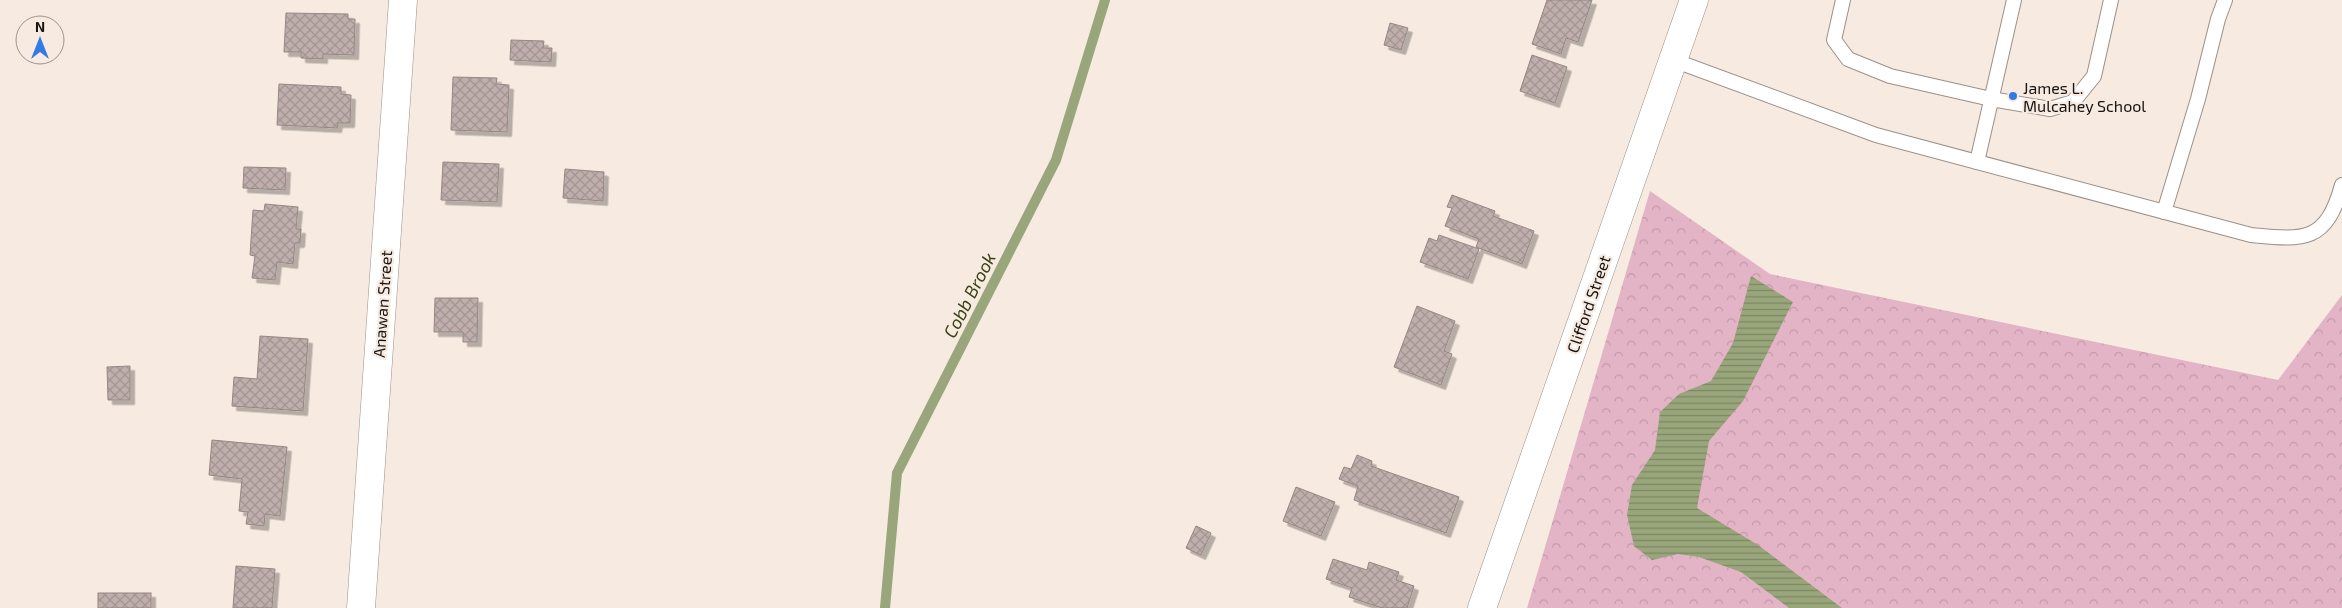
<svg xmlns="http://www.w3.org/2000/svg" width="2342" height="608" font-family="'Exo 2',sans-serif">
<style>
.forest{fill:url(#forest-crowns)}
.water{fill:url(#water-rules)}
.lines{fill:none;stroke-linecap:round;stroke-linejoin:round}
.stream{stroke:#99a67b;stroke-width:10}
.building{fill:url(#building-cross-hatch);stroke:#958684;filter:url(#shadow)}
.service-casing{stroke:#9c9088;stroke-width:16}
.minor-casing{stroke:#9c9088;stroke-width:29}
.service{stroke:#fff;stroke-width:14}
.minor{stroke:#fff;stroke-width:28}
.poi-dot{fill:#327be7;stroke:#f7eae1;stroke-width:2}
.labels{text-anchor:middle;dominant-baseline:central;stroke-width:4.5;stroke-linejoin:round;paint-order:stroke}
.poi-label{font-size:16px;fill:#171310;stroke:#f7eae1;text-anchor:start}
.street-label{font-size:16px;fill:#171310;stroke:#f7eae1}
.water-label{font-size:18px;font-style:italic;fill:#374211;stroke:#f7eae1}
</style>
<defs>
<pattern id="forest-crowns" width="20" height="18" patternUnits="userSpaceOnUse" patternTransform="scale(1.25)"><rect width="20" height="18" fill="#e3b4c6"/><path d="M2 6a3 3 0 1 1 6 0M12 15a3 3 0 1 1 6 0" fill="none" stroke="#c29aa9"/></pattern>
<pattern id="water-rules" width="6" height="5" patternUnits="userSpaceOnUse" patternTransform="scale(1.25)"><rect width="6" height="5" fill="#99a67b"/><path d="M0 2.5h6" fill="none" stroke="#7c8663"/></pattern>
<pattern id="building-cross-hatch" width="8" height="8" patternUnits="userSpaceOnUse" patternTransform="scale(1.25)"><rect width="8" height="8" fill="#beaeac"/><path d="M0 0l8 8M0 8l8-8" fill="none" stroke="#a39593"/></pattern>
<filter id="shadow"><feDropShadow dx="4.5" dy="4.5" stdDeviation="0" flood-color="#0004"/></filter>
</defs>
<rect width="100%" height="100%" fill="#f7eae1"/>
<path class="forest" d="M1650,191L1770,274L2278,380L2342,295V608H1527Z"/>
<path class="water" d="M1751,276L1793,302L1743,401L1709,441L1697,508L1758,545L1842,608H1789L1741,572L1699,557L1678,554L1652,560L1634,546L1627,515L1632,485L1655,450L1660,412L1679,394L1711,381L1733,343Z"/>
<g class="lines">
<path class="stream" d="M885,608L897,473L1056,160L1105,0"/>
</g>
<g class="building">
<path d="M1547,0H1592L1578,42L1566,38L1561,54L1532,44Z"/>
<path d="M286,13L348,14V19H355L354,55L323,54V59L301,58V52H284Z"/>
<path d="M1390,23L1408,28L1401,50L1384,45Z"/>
<path d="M511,40L544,41L543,48H552L551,62L510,60Z"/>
<path d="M1532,55L1567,67L1555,103L1520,91Z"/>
<path d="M453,77L497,78L496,84L509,85L507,132L451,130Z"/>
<path d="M279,84L341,87V94L351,95L350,123H338L337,128L277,125Z"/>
<path d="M443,162L499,164L497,202L441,200Z"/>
<path d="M244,167L286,168L285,190L243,188Z"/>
<path d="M565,169L604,172L603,201L563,198Z"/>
<path d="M1452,195L1495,211L1493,216L1534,231L1522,264L1476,247L1479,239L1445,226L1452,208L1447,207Z"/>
<path d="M265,204L298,207L296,229H301L300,243H295L293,264L277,262L275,280L252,278L255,256L250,255L253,210L264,211Z"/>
<path d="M1439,235L1479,249L1468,279L1420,262L1429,238L1437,241Z"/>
<path d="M435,298H478L477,342H463V332H434Z"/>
<path d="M1417,306L1455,321L1444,351L1452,354L1441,385L1394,367Z"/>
<path d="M260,336L308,339L303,411L232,406L234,377L257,379Z"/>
<path d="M130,366V400H108L107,367Z"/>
<path d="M212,440L287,447L280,516L265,514L264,526L246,524L248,512L239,511L242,479L209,475Z"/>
<path d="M1357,455L1372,461L1371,466L1459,497L1446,533L1354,500L1358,486L1339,479L1344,467L1351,469Z"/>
<path d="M1296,487L1335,502L1321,536L1283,521Z"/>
<path d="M1196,526L1211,533L1201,555L1186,548Z"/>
<path d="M1333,559L1367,570L1369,562L1399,572L1396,580L1414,586L1407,608H1382L1349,597L1352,588L1326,579Z"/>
<path d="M236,566L275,569L272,608H233Z"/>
<rect x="98" y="593" width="53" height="15"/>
</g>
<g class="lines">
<g class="service-casing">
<g id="service">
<path d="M1843,0L1834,40L1848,59L1890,76L1991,99L2050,109L2073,102L2094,76L2111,0"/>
<path d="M1673,60L1876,135L2251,235C2304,240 2326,243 2342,185"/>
<path d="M1977,162L2014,0"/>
<path d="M2164,212L2198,99L2218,19L2225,0"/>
</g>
</g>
<g class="minor-casing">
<g id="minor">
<path d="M361,608L403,0"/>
<path d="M1482,608L1694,0"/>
</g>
</g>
<use href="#service" class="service"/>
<use href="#minor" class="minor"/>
</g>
<circle class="poi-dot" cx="2013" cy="96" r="5"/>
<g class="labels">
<g class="poi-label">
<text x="2023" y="87">James L.<tspan x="2023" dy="18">Mulcahey School</tspan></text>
</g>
<g class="street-label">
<text transform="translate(382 304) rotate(-86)">Anawan Street</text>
<text transform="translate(1588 304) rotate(-71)">Clifford Street</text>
</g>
<g class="water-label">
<text transform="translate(969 295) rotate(-63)">Cobb Brook</text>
</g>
</g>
<g transform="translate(40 40)"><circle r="24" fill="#f7eae1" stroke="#9d948d"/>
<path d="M0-4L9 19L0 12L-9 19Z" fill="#327be7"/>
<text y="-8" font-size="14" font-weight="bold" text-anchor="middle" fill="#171310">N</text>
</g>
</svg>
